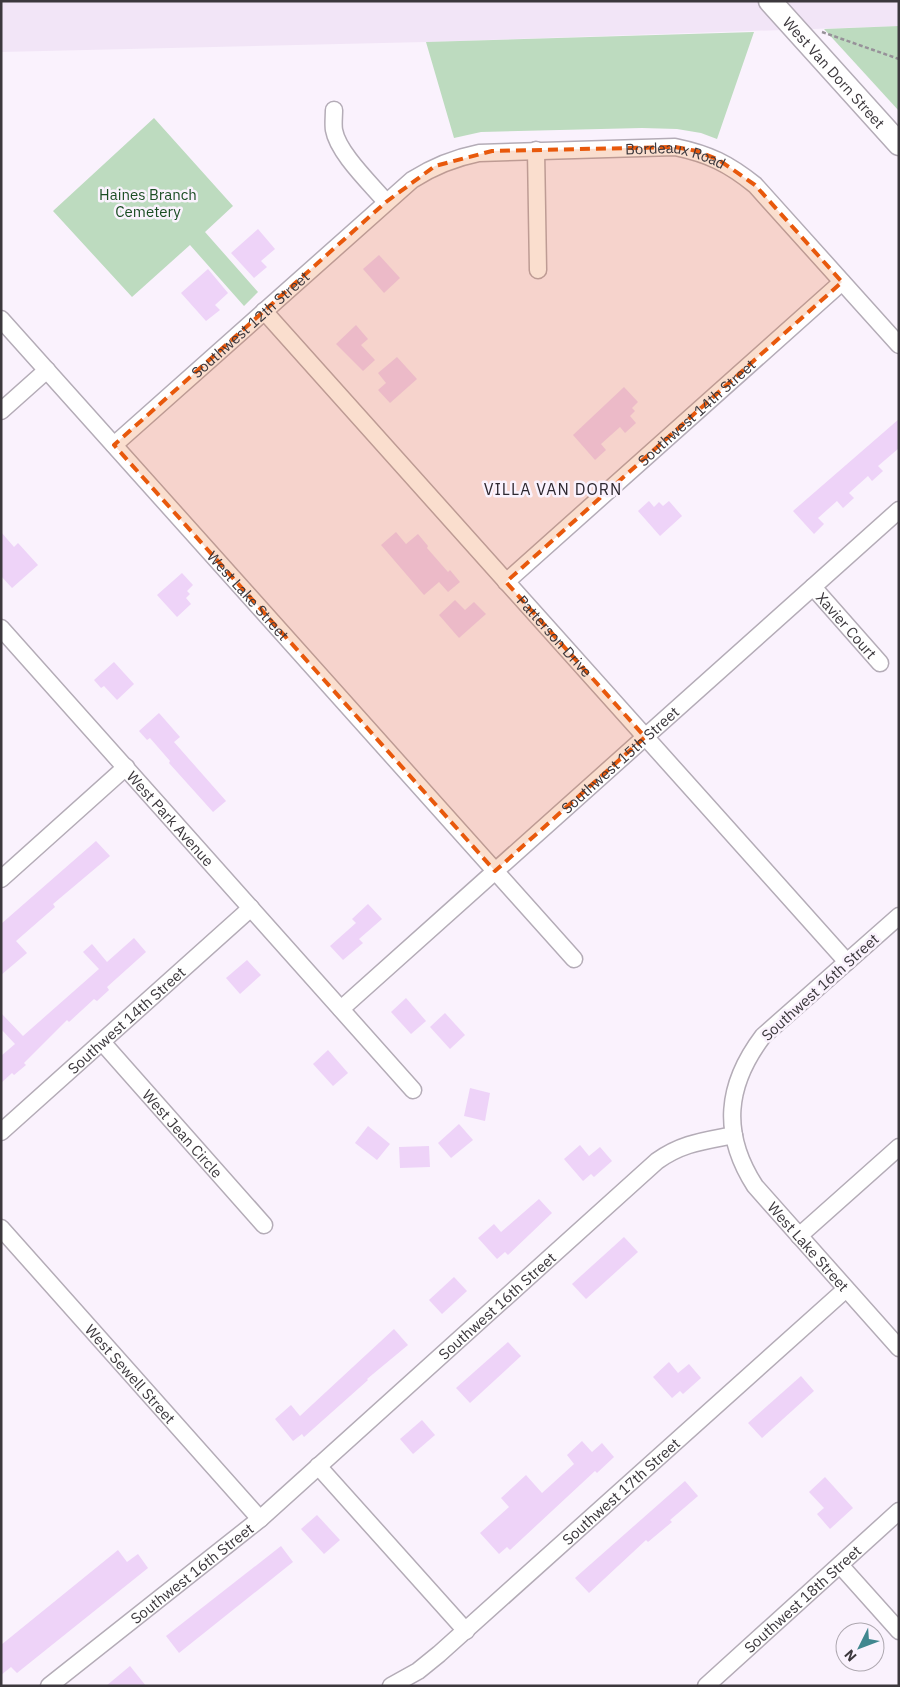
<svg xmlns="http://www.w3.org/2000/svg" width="900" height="1687" font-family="'IBM Plex Sans',sans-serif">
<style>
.built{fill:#f2e5f7}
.green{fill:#bddbbf}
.building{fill:#eed3f8}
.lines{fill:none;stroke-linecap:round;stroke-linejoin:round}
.street-casing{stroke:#b4acb7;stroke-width:19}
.secondary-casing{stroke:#b4acb7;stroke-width:25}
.path{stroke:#979199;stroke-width:2.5;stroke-dasharray:4 2.5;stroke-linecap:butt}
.street{stroke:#fff;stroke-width:16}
.secondary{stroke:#fff;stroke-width:22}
.marked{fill:#e8590c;fill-opacity:0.2;stroke:#e8590c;stroke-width:4;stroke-dasharray:10 6;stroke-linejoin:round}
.labels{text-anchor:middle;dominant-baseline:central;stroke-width:5;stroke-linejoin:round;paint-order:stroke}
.street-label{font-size:15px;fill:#3c383d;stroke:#faf2fd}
.park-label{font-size:15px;fill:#1b4d23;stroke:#faf2fd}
.neighbourhood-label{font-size:16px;letter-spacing:1px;fill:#2e2830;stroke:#faf2fd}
</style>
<rect width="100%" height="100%" fill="#faf2fd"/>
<path class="built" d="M1,1H899V26L426,42L1,52Z"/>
<g class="green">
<path d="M899,26V111L824,29Z"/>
<path d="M754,32L717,139L701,133L677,129L642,128L481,132L454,138L426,42Z"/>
<path d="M154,118L233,206L205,232L258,292L244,306L190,245L132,297L53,211Z"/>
</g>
<g class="building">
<path d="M258,229L275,249L261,261L267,267L254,278L231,253Z"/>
<path d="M379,255L400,278L384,293L363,269Z"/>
<path d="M208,269L228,293L215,305L220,310L206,321L181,293Z"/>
<path d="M356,325L368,339L361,345L375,360L363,371L336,344Z"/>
<path d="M397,357L417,379L390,403L378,390L386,383L378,373Z"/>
<path d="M624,387L638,402L632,408L635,411L630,416L636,423L625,433L620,427L601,444L606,450L595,460L573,435Z"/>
<path d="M899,419V448L878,466L883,471L872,481L868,476L849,493L854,498L843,508L837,501L818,518L824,524L814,534L793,511Z"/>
<path d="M649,501L654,507L659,502L663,506L669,501L682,516L660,536L638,511Z"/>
<path d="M1,532L14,547L18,543L38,565L12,588L1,576Z"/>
<path d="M396,532L406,544L418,534L428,546L427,548L448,572L450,570L460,582L448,592L439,582L424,595L381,545Z"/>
<path d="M182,573L193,585L187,591L190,594L186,598L191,604L177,617L157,595Z"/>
<path d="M455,600L465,610L474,602L486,614L459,638L439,615Z"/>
<path d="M114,662L134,684L117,700L104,686L101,688L94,680Z"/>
<path d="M159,713L180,737L174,742L226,801L213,812L169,763L170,761L150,738L147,740L139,731Z"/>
<path d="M96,841L110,856L53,904L55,907L16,941L27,953L1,975V924Z"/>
<path d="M368,904L382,919L359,939L363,943L343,960L330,946L356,923L352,919Z"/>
<path d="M134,938L146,952L107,987L109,990L97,1001L94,999L69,1022L67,1020L24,1063L26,1065L14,1075L12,1073L1,1083V1056L15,1044L1,1029V1013L23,1036L99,969L83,952L92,944L107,962Z"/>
<path d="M247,960L261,975L240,994L226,978Z"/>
<path d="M406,998L426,1021L411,1034L391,1012Z"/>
<path d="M445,1013L465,1035L450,1049L430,1027Z"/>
<path d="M328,1050L348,1073L333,1086L313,1064Z"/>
<path d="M470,1088L490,1093L485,1121L464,1116Z"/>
<path d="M459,1124L473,1140L451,1158L438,1143Z"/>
<path d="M368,1126L390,1144L377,1160L355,1143Z"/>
<path d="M580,1145L589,1156L600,1147L612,1161L594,1177L591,1174L583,1181L564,1159Z"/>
<path d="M429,1146L430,1167L400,1168L399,1147Z"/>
<path d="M539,1199L552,1213L508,1255L505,1252L497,1259L478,1238L494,1224L501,1232Z"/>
<path d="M624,1237L638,1252L586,1299L572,1284Z"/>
<path d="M454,1277L467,1291L442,1314L429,1300Z"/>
<path d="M394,1329L408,1345L367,1379L368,1380L304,1437L302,1434L293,1441L275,1419L291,1405L300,1416Z"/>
<path d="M508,1342L521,1356L470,1403L456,1388Z"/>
<path d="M669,1362L678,1373L689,1364L701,1378L683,1394L680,1391L672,1398L653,1377Z"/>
<path d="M801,1376L814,1391L762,1438L748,1423Z"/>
<path d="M422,1420L435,1435L413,1454L400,1439Z"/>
<path d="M582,1441L592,1452L602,1443L614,1457L597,1473L595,1471L510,1550L507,1547L499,1554L480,1533L509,1507L501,1498L526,1475L542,1493L574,1464L567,1455Z"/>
<path d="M825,1477L853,1508L830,1529L817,1514L824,1508L809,1492Z"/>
<path d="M685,1481L698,1496L670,1520L672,1522L648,1542L646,1540L589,1593L575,1578Z"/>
<path d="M317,1515L340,1540L324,1554L301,1529Z"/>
<path d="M281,1546L293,1562L179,1653L166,1636Z"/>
<path d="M118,1550L127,1562L138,1554L148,1568L17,1673L11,1667L1,1675V1645Z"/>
<path d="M130,1666L146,1686H106Z"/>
</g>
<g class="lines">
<g class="street-casing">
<g id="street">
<path d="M334,110C334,116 333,124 334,130C338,153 371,184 386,202"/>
<path d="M536,150L538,270"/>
<path id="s1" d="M264,311L847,962"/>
<path id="s2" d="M1,319L574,959"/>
<path d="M1,411L47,370"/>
<path id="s3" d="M114,445L412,180C434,166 454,158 479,153L675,147C709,154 729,164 755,185L899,345"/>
<path id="s4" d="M506,582L842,282"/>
<path id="s5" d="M813,587L880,663"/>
<path id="s6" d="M1,628L413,1090"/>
<path d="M1,879L126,767"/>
<path id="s7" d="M899,916L763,1036C726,1085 721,1133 755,1186L899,1348"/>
<path id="s8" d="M341,1009L899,510"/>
<path id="s9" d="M102,1042L264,1225"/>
<path id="s10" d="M1,1132L251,908"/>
<path id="s11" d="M1,1228L260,1519"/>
<path d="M799,1236L899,1147"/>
<path d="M318,1466L466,1631"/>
<path d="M840,1565L899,1631"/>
<path id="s12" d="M49,1686L260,1519L657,1161C682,1143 704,1141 734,1135"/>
<path id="s13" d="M391,1686L418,1671L439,1654L846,1289"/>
<path id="s14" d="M706,1686L899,1511"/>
</g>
</g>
<g class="secondary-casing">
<g id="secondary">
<path id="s15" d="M770,1L899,144"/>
</g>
</g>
<path class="path" d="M822,32L899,59"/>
<use href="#street" class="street"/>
<use href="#secondary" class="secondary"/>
</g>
<path class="marked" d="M675,147L697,151L719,160L755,185L842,282L506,582L645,737L495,871L114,445L386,202L435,166L492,151Z"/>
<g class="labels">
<g class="street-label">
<text stroke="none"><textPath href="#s15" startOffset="96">West Van Dorn Street</textPath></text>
<text stroke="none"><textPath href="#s3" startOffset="669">Bordeaux Road</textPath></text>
<text stroke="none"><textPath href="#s3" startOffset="182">Southwest 12th Street</textPath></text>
<text stroke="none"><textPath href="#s4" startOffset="255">Southwest 14th Street</textPath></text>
<text stroke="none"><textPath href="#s2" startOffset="371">West Lake Street</textPath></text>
<text stroke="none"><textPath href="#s5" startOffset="51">Xavier Court</textPath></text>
<text stroke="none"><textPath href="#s1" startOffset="436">Patterson Drive</textPath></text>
<text stroke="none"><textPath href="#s8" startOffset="374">Southwest 15th Street</textPath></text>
<text stroke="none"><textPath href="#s6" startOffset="255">West Park Avenue</textPath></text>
<text transform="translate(820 987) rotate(-42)">Southwest 16th Street</text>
<text stroke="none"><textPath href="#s10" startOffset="168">Southwest 14th Street</textPath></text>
<text stroke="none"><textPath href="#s9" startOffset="122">West Jean Circle</textPath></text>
<text stroke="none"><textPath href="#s7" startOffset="424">West Lake Street</textPath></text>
<text stroke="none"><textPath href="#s12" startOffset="588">Southwest 16th Street</textPath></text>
<text stroke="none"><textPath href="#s11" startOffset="195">West Sewell Street</textPath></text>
<text stroke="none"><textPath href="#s13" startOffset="302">Southwest 17th Street</textPath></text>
<text stroke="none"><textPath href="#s12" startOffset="182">Southwest 16th Street</textPath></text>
<text stroke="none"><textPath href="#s14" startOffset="130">Southwest 18th Street</textPath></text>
</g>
<g class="park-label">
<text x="148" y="194">Haines Branch<tspan x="148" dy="17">Cemetery</tspan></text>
</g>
<g class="neighbourhood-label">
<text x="553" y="489">VILLA VAN DORN</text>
</g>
</g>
<rect width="900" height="1687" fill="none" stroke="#3c383d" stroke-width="5"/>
<g transform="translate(860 1647) rotate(228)"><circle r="24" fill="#faf2fd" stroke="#aea8b0"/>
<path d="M0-4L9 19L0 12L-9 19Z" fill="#40878f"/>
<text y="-8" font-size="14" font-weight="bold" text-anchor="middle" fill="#3c383d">N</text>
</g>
</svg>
